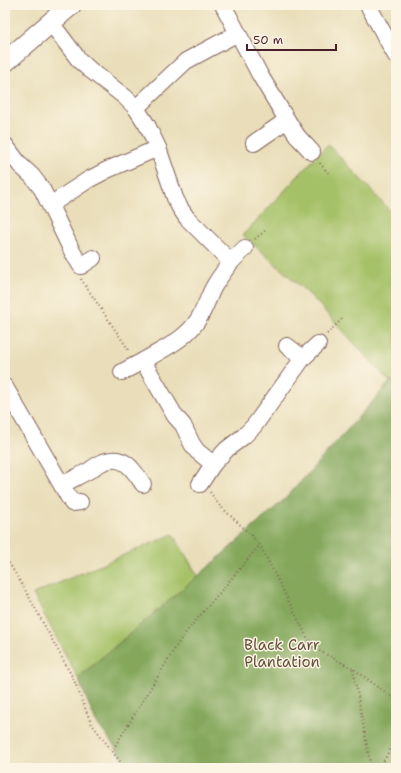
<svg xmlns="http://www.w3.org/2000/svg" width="401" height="773" font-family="'Shantell Sans',sans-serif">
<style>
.green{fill:#a5c168;stroke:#78704a}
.forest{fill:#84a75c;stroke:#676344}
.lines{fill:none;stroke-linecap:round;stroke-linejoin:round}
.minor-casing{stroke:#82625d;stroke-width:18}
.major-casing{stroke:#82625d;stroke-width:22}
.path{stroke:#82625d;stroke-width:2;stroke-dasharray:1 3;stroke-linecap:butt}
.minor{stroke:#fff;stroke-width:16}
.major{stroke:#fff;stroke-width:20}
.labels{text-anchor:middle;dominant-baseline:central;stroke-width:3;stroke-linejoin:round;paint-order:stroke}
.park-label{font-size:15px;fill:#65503d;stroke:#fcf5e5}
</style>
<rect width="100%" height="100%" fill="#fcf5e5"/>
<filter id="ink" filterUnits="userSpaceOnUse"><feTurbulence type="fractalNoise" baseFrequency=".025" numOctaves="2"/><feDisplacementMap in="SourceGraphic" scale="8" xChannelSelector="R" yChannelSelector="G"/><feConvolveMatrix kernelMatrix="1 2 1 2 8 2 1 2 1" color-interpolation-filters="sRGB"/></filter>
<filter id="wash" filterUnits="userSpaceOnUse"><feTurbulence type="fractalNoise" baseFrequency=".012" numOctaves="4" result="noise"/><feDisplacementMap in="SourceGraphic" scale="16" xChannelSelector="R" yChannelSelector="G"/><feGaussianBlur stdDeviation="0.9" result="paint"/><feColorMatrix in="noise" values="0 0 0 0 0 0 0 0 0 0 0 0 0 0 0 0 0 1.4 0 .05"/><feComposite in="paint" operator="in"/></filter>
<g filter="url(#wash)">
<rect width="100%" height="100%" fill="#e9deb9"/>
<g class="green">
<path d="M328,144L396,217V381L390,382L310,295L243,235Z"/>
<path d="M173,534L198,576L78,678L33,594Z"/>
</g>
<path class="forest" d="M396,381V768H131L96,722L78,678L198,576L286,498L390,382Z"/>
</g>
<g filter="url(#ink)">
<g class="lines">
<g class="minor-casing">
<g id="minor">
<path d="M223,5L260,75L287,120L298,137L312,152"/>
<path d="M368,5L396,56"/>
<path d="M51,23L79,60L89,69L125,97L136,108L147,125L158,148L175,198L180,208L187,218L231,262C224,271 217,280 212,290C208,299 204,310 199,318C187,339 163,349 143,361L175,416L183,425L192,444L197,451L213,464L227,449L244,436L254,426L303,358L318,344"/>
<path d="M136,108L186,61L238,33"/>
<path d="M254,143L287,120"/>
<path d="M5,145L20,165L32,176L42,189L73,253L81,266L93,258"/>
<path d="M50,205L88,180L107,170L158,148"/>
<path d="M231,262L245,248"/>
<path d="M287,346L303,358"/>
<path d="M122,372L143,361"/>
<path d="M5,387L72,503L80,502"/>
<path d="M200,484L213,464"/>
<path d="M62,485C71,480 81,475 90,470C94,467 99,464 103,462C124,454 133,469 143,484"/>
</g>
</g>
<g class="major-casing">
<path id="major" d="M5,62L71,5"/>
</g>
<g class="path">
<path d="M320,163L328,173"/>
<path d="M255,239L267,229"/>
<path d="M81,279L130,352"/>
<path d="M327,334L343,318"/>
<path d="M210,492L219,505L250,534L260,545L312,647L352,668L396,700"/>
<path d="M5,556L28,595L74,680L91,723L112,751"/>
<path d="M353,669L371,768"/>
<path d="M125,768L112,751L182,637L260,545"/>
<path d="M380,768L396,738"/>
</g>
<use href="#minor" class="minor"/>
<use href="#major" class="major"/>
</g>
</g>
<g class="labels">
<g class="park-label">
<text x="282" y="645">Black Carr<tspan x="282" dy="17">Plantation</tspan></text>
</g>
</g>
<rect width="401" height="773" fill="none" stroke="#fcf5e5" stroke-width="20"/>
<path d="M247 44v6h89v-6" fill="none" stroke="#4a1f2b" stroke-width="2"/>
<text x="253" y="44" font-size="12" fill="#4a1f2b" stroke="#fcf5e5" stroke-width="3" paint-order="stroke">50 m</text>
</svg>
